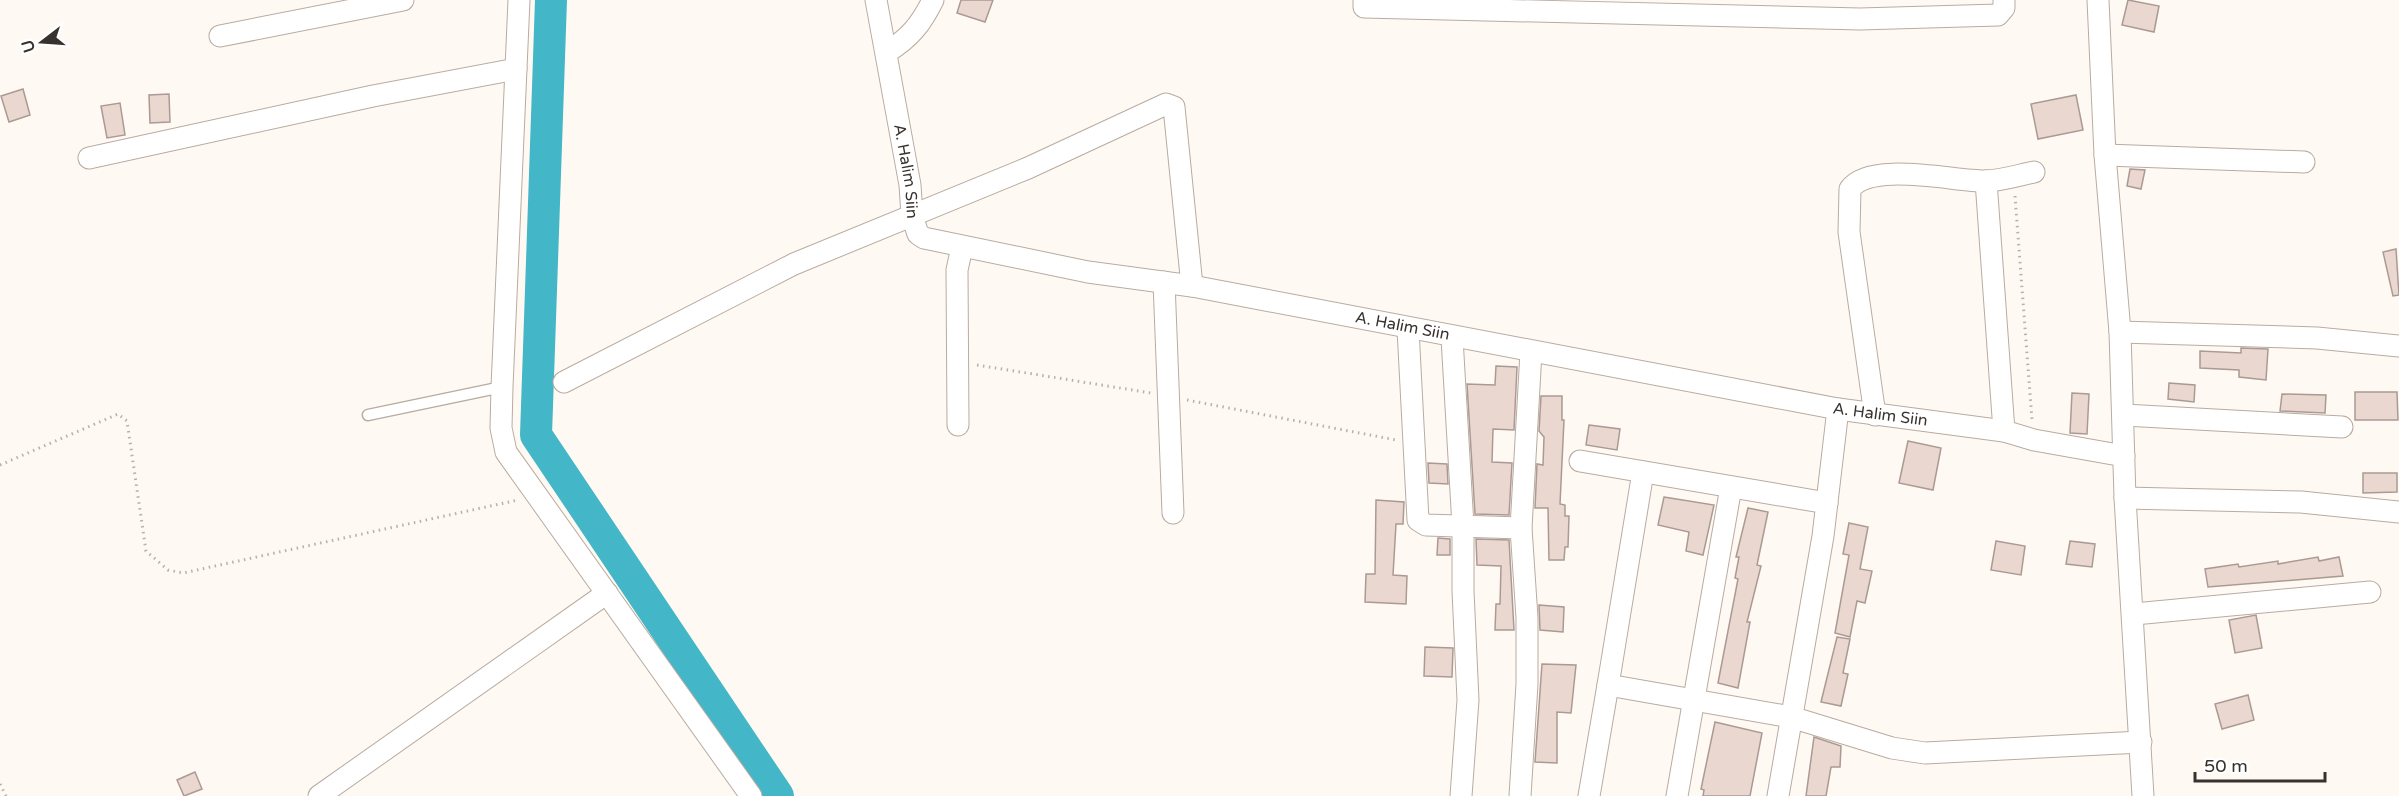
<svg xmlns="http://www.w3.org/2000/svg" width="2399" height="796" font-family="'Varela Round',sans-serif">
<style>
.lines{fill:none;stroke-linecap:round;stroke-linejoin:round}
.river{stroke:#43b7c8;stroke-width:32}
.building{fill:#ead7d0;stroke:#ab9a93;stroke-width:1.5}
.lane-casing{stroke:#b9aba0;stroke-width:13}
.street-casing{stroke:#b9aba0;stroke-width:23}
.path{stroke:#b7b1ad;stroke-width:3;stroke-dasharray:1.5 4.5;stroke-linecap:butt}
.lane{stroke:#fff;stroke-width:10}
.street{stroke:#fff;stroke-width:21}
.labels{text-anchor:middle;dominant-baseline:central;stroke-width:6;stroke-linejoin:round;paint-order:stroke}
.street-label{font-size:16px;fill:#38322e;stroke:#fff}
</style>
<rect width="100%" height="100%" fill="#fff9f4"/>
<g class="lines">
<path class="river" d="M551,0L536,435L778,796"/>
</g>
<g class="building">
<path d="M961,0H993L985,22L957,13Z"/>
<path d="M2128,0L2159,6L2154,32L2122,25Z"/>
<path d="M23,89L30,115L9,122L1,96Z"/>
<path d="M169,94L170,122L150,123L149,95Z"/>
<path d="M2076,95L2083,130L2038,139L2031,104Z"/>
<path d="M120,103L125,135L107,138L101,106Z"/>
<path d="M2130,169L2145,170L2141,189L2127,186Z"/>
<path d="M2396,249L2399,295L2393,296L2383,252Z"/>
<path d="M2241,348L2268,349L2266,380L2239,377V370L2200,368V351L2241,353Z"/>
<path d="M1496,366L1517,367L1514,430L1493,429L1492,462L1512,463L1509,515L1475,514L1467,384L1495,385Z"/>
<path d="M2169,383L2195,385L2194,402L2168,399Z"/>
<path d="M2355,392H2397L2398,420H2355Z"/>
<path d="M2072,393L2089,394L2087,434L2070,433Z"/>
<path d="M2282,394L2326,395L2325,413L2280,411Z"/>
<path d="M1541,396H1562V420H1564L1560,504L1565,505V516H1569L1568,547H1565L1564,560H1549L1548,508H1535L1537,464L1543,465L1544,437L1539,431Z"/>
<path d="M1589,425L1620,429L1617,450L1586,445Z"/>
<path d="M1908,441L1941,448L1933,490L1899,483Z"/>
<path d="M1428,463L1447,464L1448,484L1429,483Z"/>
<path d="M2363,473H2397V492L2363,493Z"/>
<path d="M1664,497L1714,505L1703,555L1686,551L1689,532L1658,525Z"/>
<path d="M1376,500L1404,502L1403,524H1396L1393,575L1407,576L1406,604L1365,602L1366,574H1375Z"/>
<path d="M1748,508L1768,512L1757,565L1761,566L1747,622H1750L1738,688L1718,683L1738,579L1735,578L1739,557H1736Z"/>
<path d="M1849,523L1868,527L1860,569L1872,571L1865,603L1857,601L1850,637L1835,633L1849,555L1843,554Z"/>
<path d="M1438,538L1450,539V555H1437Z"/>
<path d="M1476,539L1509,540L1514,630H1495L1496,604H1500L1501,566L1477,565Z"/>
<path d="M1996,541L2025,546L2021,575L1991,570Z"/>
<path d="M2070,541L2095,544L2092,567L2066,564Z"/>
<path d="M2318,557L2319,561L2339,557L2343,576L2208,587L2205,569L2238,564L2239,567L2278,561V564Z"/>
<path d="M1539,605L1564,607L1563,632L1540,630Z"/>
<path d="M2256,615L2262,648L2235,653L2229,620Z"/>
<path d="M1837,637L1850,639L1843,673L1848,674L1841,706L1821,702Z"/>
<path d="M1425,647L1453,648L1452,677L1424,676Z"/>
<path d="M1542,664L1576,665L1571,713L1557,712V763L1535,762Z"/>
<path d="M2248,695L2254,720L2222,729L2215,704Z"/>
<path d="M1715,722L1762,733L1750,796H1703L1704,790L1701,789Z"/>
<path d="M1814,737L1841,746L1840,767H1831L1826,796H1806Z"/>
<path d="M195,772L202,789L184,796L177,780Z"/>
</g>
<g class="lines">
<g class="lane-casing">
<path id="lane" d="M368,415L502,387"/>
</g>
<g class="street-casing">
<g id="street">
<path d="M519,0L502,387L501,428L506,452L751,796"/>
<path id="s1" d="M876,0L910,185L912,216L918,234L924,238L1088,272L1192,286L1838,409L2004,431L2034,440L2124,456"/>
<path d="M1364,0V7L1860,19L1998,15L2004,8V0"/>
<path d="M2098,0L2105,155L2120,332L2125,498L2143,796"/>
<path d="M220,36L403,0"/>
<path d="M887,52C910,38 921,24 933,0"/>
<path d="M2105,155L2304,162"/>
<path d="M89,158L373,96L516,69"/>
<path d="M1986,181L2004,431"/>
<path d="M1164,282L1173,513"/>
<path d="M1408,329L1418,520L1426,525L1521,528"/>
<path d="M2120,332L2317,338L2399,346"/>
<path d="M1452,338L1463,526V591L1468,700L1461,796"/>
<path d="M564,382L794,264L1028,168L1166,104L1174,107L1192,286"/>
<path d="M1875,415L1849,232L1850,189C1870,161 1953,181 1984,181C2001,181 2019,175 2034,172"/>
<path d="M2124,415L2342,427"/>
<path d="M958,425L957,270L962,247"/>
<path d="M1580,461L1827,503"/>
<path d="M1643,472L1608,685L1791,717L1892,748L1925,753L2141,742"/>
<path d="M2125,498L2301,502L2399,512"/>
<path d="M2134,614L2370,592"/>
<path d="M319,796L607,593"/>
<path d="M1520,796L1527,684V618L1521,528L1531,352"/>
<path d="M1589,796L1608,685"/>
<path d="M1677,796L1731,487"/>
<path d="M1778,796L1823,536L1838,409"/>
</g>
</g>
<g class="path">
<path d="M2015,196L2032,420"/>
<path d="M977,365L1151,393"/>
<path d="M1187,400L1396,440"/>
<path d="M0,465L118,414L127,421L146,551L168,570L183,573L518,500"/>
<path d="M0,784L6,796"/>
</g>
<use href="#lane" class="lane"/>
<use href="#street" class="street"/>
</g>
<g class="labels">
<g class="street-label">
<text stroke="none"><textPath href="#s1" startOffset="174">A. Halim Siin</textPath></text>
<text stroke="none"><textPath href="#s1" startOffset="732">A. Halim Siin</textPath></text>
<text stroke="none"><textPath href="#s1" startOffset="1218">A. Halim Siin</textPath></text>
</g>
</g>
<g transform="translate(42 42) rotate(253)" stroke="#ffffff" stroke-width="4.5" paint-order="stroke">
<path d="M0-4.5L10 22L0 15L-10 22Z" fill="#38322e"/>
<text y="-9" font-size="16" font-weight="bold" text-anchor="middle" fill="#38322e">U</text>
</g>
<path d="M2195 772v9h130v-9" fill="none" stroke="#38322e" stroke-width="3"/>
<text x="2204" y="772" font-size="18" fill="#38322e" stroke="#ffffff" stroke-width="4.5" paint-order="stroke">50 m</text>
</svg>
